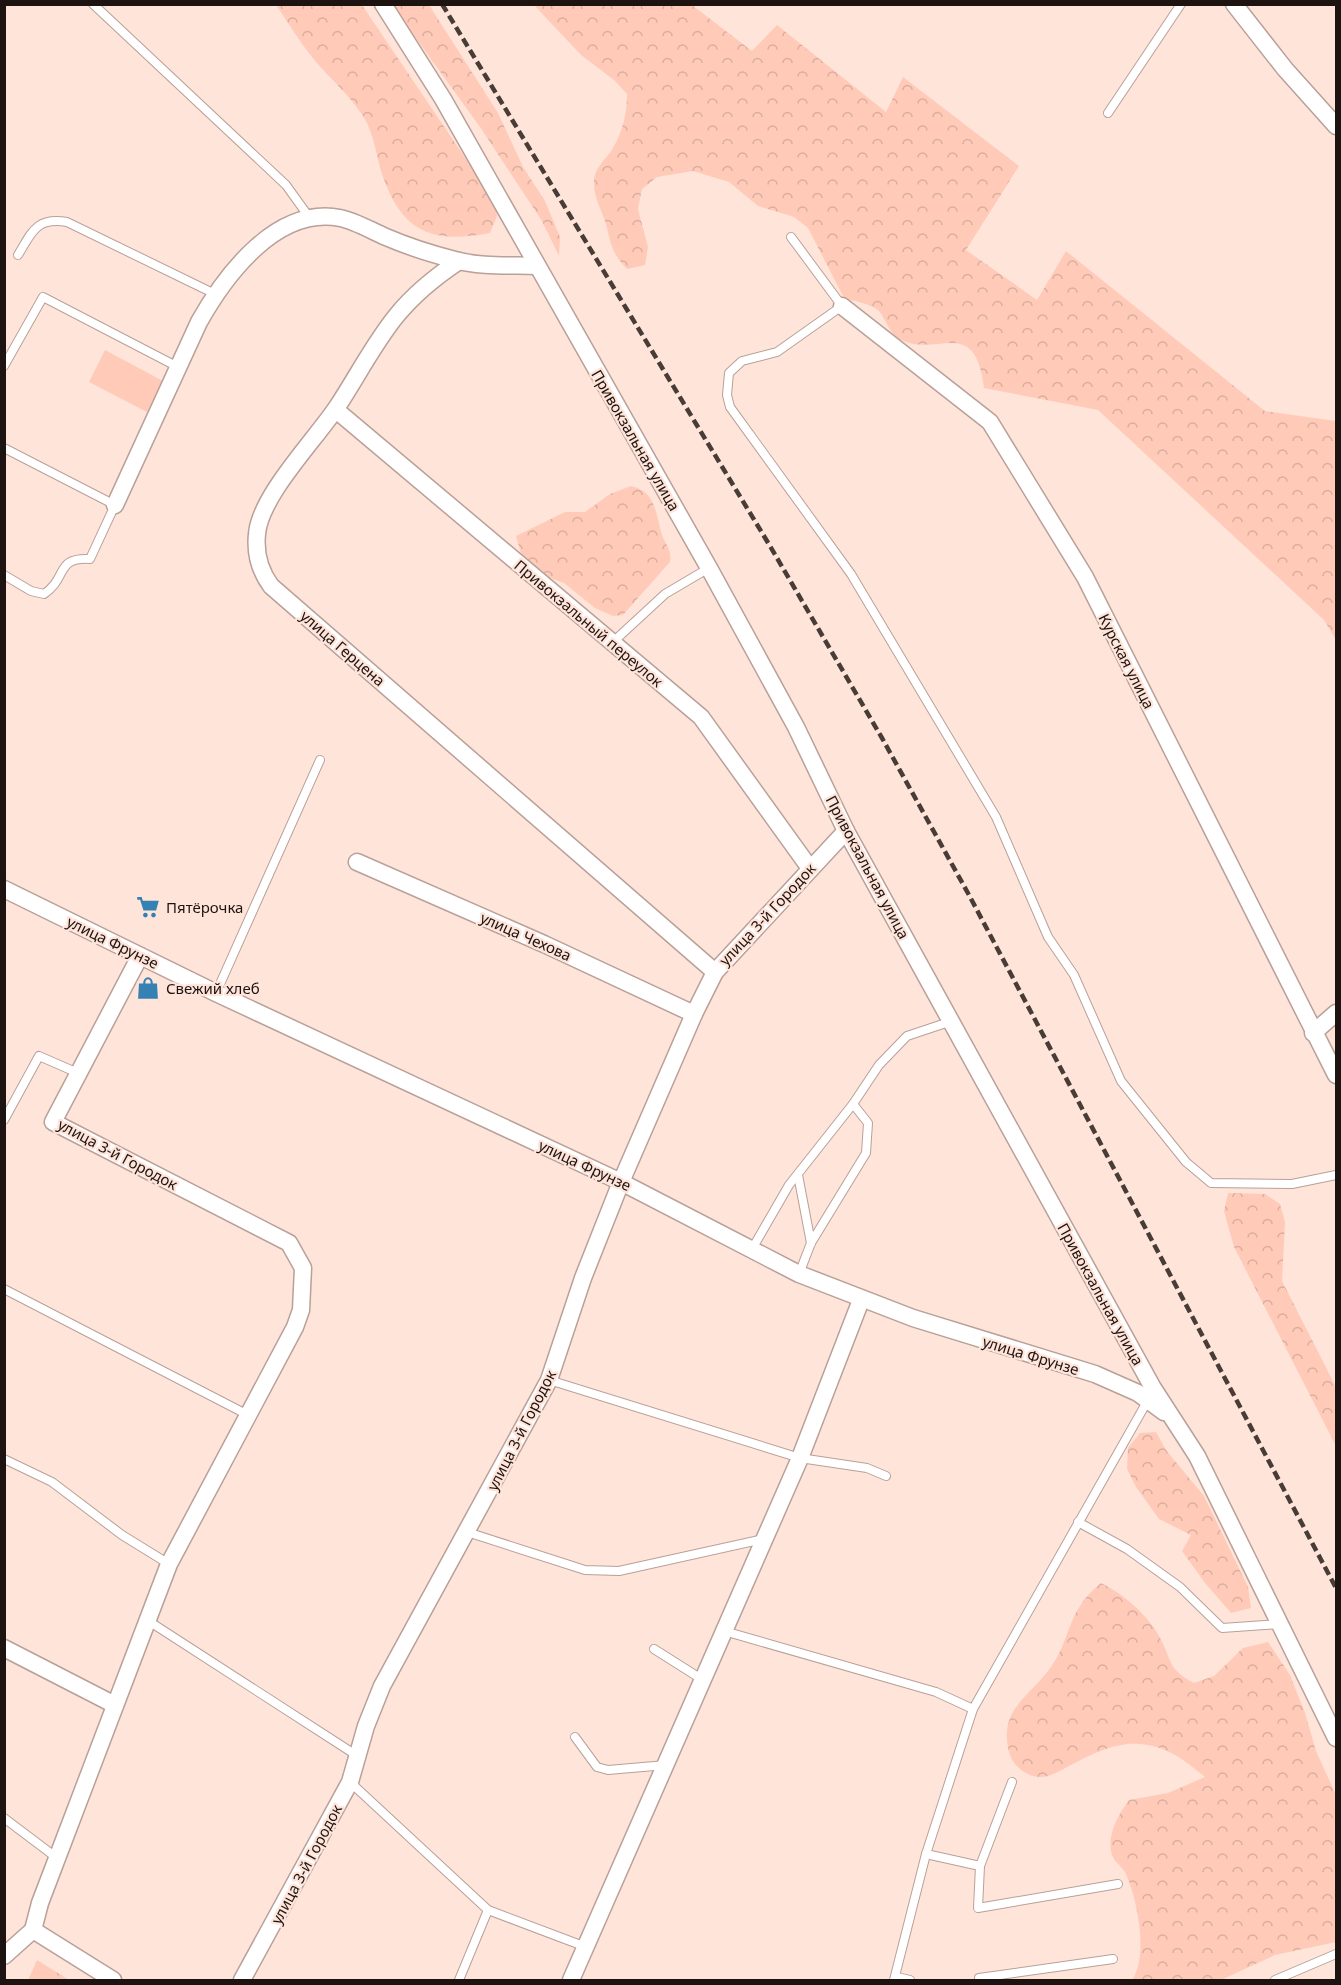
<svg xmlns="http://www.w3.org/2000/svg" width="1341" height="1985" font-family="'Noto Sans',sans-serif">
<style>
.grass{fill:url(#grass-tufts)}
.forest{fill:url(#forest-crowns)}
.pitch{fill:#ffcbb8}
.lines{fill:none;stroke-linecap:round;stroke-linejoin:round}
.lane-casing{stroke:#b9a098;stroke-width:10}
.street-casing{stroke:#b9a098;stroke-width:19}
.lane{stroke:#fff;stroke-width:8}
.street{stroke:#fff;stroke-width:16}
.rail{stroke:#483c37;stroke-width:4.5;stroke-dasharray:9 4.5;stroke-linecap:butt}
.labels{text-anchor:middle;dominant-baseline:central;stroke-width:4.5;stroke-linejoin:round;paint-order:stroke}
.street-label{font-size:15px;fill:#1d1411;stroke:#ffe4da}
.poi-label{font-size:15px;fill:#1d1411;stroke:#ffe4da;text-anchor:start}
</style>
<defs>
<pattern id="grass-tufts" width="24" height="20" patternUnits="userSpaceOnUse" patternTransform="scale(1.5)"><rect width="24" height="20" fill="#ffcbb8"/><path d="M3 7l-1-3M5 7V3M7 7l1-3M15 17l-1-3M17 17v-4M19 17l1-3" fill="none" stroke="#daad9d"/></pattern>
<pattern id="forest-crowns" width="20" height="18" patternUnits="userSpaceOnUse" patternTransform="scale(1.5)"><rect width="20" height="18" fill="#ffcbb8"/><path d="M2 6a3 3 0 1 1 6 0M12 15a3 3 0 1 1 6 0" fill="none" stroke="#daad9d"/></pattern>
</defs>
<rect width="100%" height="100%" fill="#ffe4da"/>
<path class="grass" d="M37,1960L69,1980H28Z"/>
<g class="forest">
<path d="M276,5H362L470,165L494,195L497,216L490,233C433,244 403,233 383,177C376,157 375,135 363,116C349,94 328,77 312,57C299,41 288,22 276,5Z"/>
<path d="M392,5H429L498,113L523,167L545,201L560,237L559,256L542,221L480,127Z"/>
<path d="M534,5H692L752,51L777,25L886,112L903,77L1019,166L966,250L1037,300L1066,251L1265,411L1336,421V640L1324,620L1098,410L984,388C975,314 937,358 901,340C890,335 886,320 879,311C872,304 853,301 844,298L808,228L794,217L758,206L729,182L693,171L657,177L642,189L638,209L648,247L645,265L627,269C612,254 611,244 606,224C602,210 594,199 594,184C593,168 606,160 613,148C623,131 627,113 627,94L614,80L581,55Z"/>
<path d="M631,486C656,491 656,515 662,535C666,546 672,549 670,562L630,607L623,615L613,616L595,608L564,583L545,576L522,557L516,536L565,512H585L610,494Z"/>
<path d="M1228,1193L1265,1194L1280,1204L1285,1222L1282,1281L1336,1387V1446L1234,1247L1224,1211Z"/>
<path d="M1156,1432L1166,1450L1204,1496L1248,1587L1251,1608L1231,1613L1205,1583L1182,1551L1191,1535L1159,1519L1136,1487L1127,1469L1128,1448L1140,1433Z"/>
<path d="M1101,1583C1123,1594 1147,1614 1159,1636C1173,1661 1166,1668 1194,1683L1214,1676L1243,1648L1268,1642L1290,1675L1305,1713L1316,1751L1336,1795V1942L1275,1955L1221,1980H1132C1149,1956 1137,1899 1126,1874C1123,1867 1114,1862 1112,1855C1106,1836 1118,1815 1129,1800L1168,1793L1205,1777C1184,1760 1166,1745 1138,1744C1119,1742 1093,1753 1077,1762C1067,1766 1054,1776 1043,1777C1028,1778 1013,1767 1009,1752C999,1711 1025,1700 1048,1671C1073,1639 1064,1613 1101,1583Z"/>
</g>
<path class="pitch" d="M105,350L163,381L147,412L89,382Z"/>
<g class="lines">
<g class="lane-casing">
<g id="lane">
<path d="M93,4L286,185L309,217"/>
<path d="M1108,113L1181,4"/>
<path d="M791,237L842,306L777,352L742,361L729,373L727,395L730,407L851,574L996,817L1048,937L1074,975L1121,1081L1186,1162L1211,1183L1292,1184L1336,1175"/>
<path d="M18,255C32,232 36,217 67,222L215,294"/>
<path d="M4,366L43,297L178,367"/>
<path d="M4,448L115,505L90,559C55,557 68,578 44,594L31,591L4,575"/>
<path d="M613,642L665,594L709,568"/>
<path d="M216,993L320,760"/>
<path d="M4,1120L39,1056L78,1073"/>
<path d="M798,1175L811,1243"/>
<path d="M752,1249L789,1185L853,1104"/>
<path d="M799,1274L811,1243L866,1153L868,1123L853,1104L879,1065L907,1036L952,1021"/>
<path d="M4,1289L248,1415"/>
<path d="M549,1380L800,1458L867,1468L886,1476"/>
<path d="M4,1459L52,1482L122,1535L169,1564"/>
<path d="M1078,1522L1127,1549L1180,1587L1222,1628L1280,1624"/>
<path d="M467,1532L585,1570L619,1571L764,1539"/>
<path d="M147,1620L356,1755"/>
<path d="M724,1631L936,1692L973,1709"/>
<path d="M654,1649L703,1680"/>
<path d="M575,1737L597,1767L608,1770L666,1765"/>
<path d="M350,1782L488,1910L586,1947"/>
<path d="M4,1818L57,1858"/>
<path d="M926,1854L980,1866L1012,1782"/>
<path d="M980,1866L978,1908L1118,1884"/>
<path d="M897,1977L910,1980"/>
<path d="M459,1980L488,1910"/>
<path d="M894,1980L926,1854L973,1709L1148,1400"/>
<path d="M979,1980V1978L1113,1959"/>
<path d="M1275,1980L1336,1954"/>
</g>
</g>
<g class="street-casing">
<g id="street">
<path d="M383,4L443,99L709,568L796,727L846,831L1153,1388L1197,1456L1336,1738"/>
<path d="M1234,4L1285,69L1336,126"/>
<path d="M459,261C435,277 415,293 397,315C374,343 357,377 337,407C315,440 260,496 257,534C255,553 260,571 271,586L715,972"/>
<path d="M842,306L990,422L1085,577L1336,1075"/>
<path d="M336,410L701,717L809,867"/>
<path d="M115,505L199,322C226,274 277,206 340,218C355,221 372,231 386,237C409,247 432,254 455,260C480,267 511,265 537,266"/>
<path d="M357,862L544,944L694,1014"/>
<path d="M4,889L216,993L621,1182L799,1274L913,1318L1095,1374L1138,1393L1164,1412"/>
<path d="M1313,1033L1336,1013"/>
<path d="M4,1648L115,1705"/>
<path d="M33,1930L40,1903L169,1564L295,1327L301,1310L303,1268L289,1243L53,1122L140,956"/>
<path d="M33,1930L113,1980"/>
<path d="M4,1956L33,1930"/>
<path d="M242,1980L350,1782L366,1726L382,1686L549,1380L583,1278L621,1182L694,1014L715,972L846,831"/>
<path d="M571,1980L800,1458L861,1300"/>
</g>
</g>
<use href="#lane" class="lane"/>
<use href="#street" class="street"/>
<path class="rail" d="M442,4L770,546L882,738L969,895L1336,1588"/>
</g>
<defs>
<g id="supermarket-bare" transform="scale(1.8)"><path d="M-6-5.5h2.5l.6 2H6L4.5 2H-2.5L-4.4-4H-6ZM-1.5 3.2a1.3 1.3 0 1 0 .1 0ZM3 3.2a1.3 1.3 0 1 0 .1 0Z" fill="#3681b4" stroke="#ffe4da" stroke-width="2.5" paint-order="stroke"/></g>
<g id="shop-bare" transform="scale(1.8)"><path d="M-5-2.5h2.3a2.7 3.5 0 0 1 5.4 0H5L5.5 6h-11ZM-1.5-2.5h3a1.5 2.3 0 0 0-3 0Z" fill="#3681b4" stroke="#ffe4da" stroke-width="2.5" paint-order="stroke"/></g>
</defs>
<g fill-rule="evenodd">
<use href="#supermarket-bare" x="148" y="907"/>
<use href="#shop-bare" x="148" y="988"/>
</g>
<g class="labels">
<g class="street-label">
<text transform="translate(636 440) rotate(60)">Привокзальная улица</text>
<text transform="translate(589 623) rotate(40)">Привокзальный переулок</text>
<text transform="translate(343 648) rotate(41)">улица Герцена</text>
<text transform="translate(1127 661) rotate(63)">Курская улица</text>
<text transform="translate(868 867) rotate(62)">Привокзальная улица</text>
<text transform="translate(767 914) rotate(-47)">улица 3-й Городок</text>
<text transform="translate(526 936) rotate(24)">улица Чехова</text>
<text transform="translate(113 942) rotate(26)">улица Фрунзе</text>
<text transform="translate(118 1154) rotate(28)">улица 3-й Городок</text>
<text transform="translate(585 1165) rotate(25)">улица Фрунзе</text>
<text transform="translate(1101 1294) rotate(61)">Привокзальная улица</text>
<text transform="translate(1031 1355) rotate(17)">улица Фрунзе</text>
<text transform="translate(521 1430) rotate(-63)">улица 3-й Городок</text>
<text transform="translate(306 1864) rotate(-62)">улица 3-й Городок</text>
</g>
<g class="poi-label">
<text x="166" y="907">Пятёрочка</text>
<text x="166" y="988">Свежий хлеб</text>
</g>
</g>
<rect width="1341" height="1985" fill="none" stroke="#1d1411" stroke-width="12"/>
</svg>
